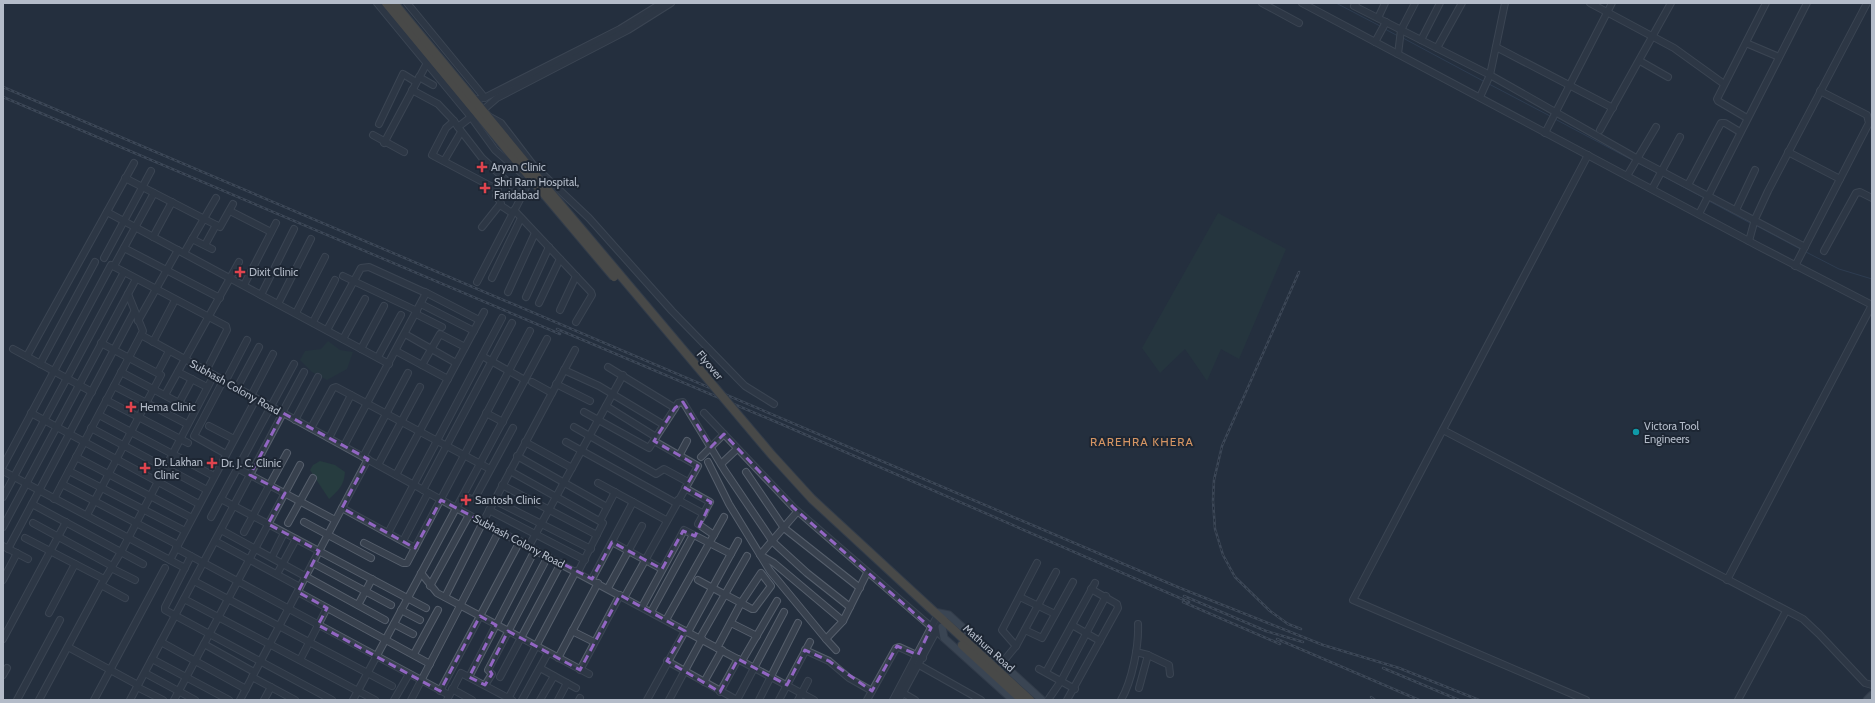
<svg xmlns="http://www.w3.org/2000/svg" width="1875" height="703" font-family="Cabin,sans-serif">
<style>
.green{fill:#263c3f}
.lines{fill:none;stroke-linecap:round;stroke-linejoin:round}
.stream{stroke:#394c67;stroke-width:1}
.minor-casing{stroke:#565f6c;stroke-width:8}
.major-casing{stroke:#414a57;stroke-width:9}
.highway-casing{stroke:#434c59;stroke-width:10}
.minor{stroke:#38414e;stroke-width:6}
.major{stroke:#56606e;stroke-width:7}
.highway{stroke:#746855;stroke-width:8}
.rail-casing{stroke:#5a6575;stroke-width:2.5}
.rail{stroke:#1d2633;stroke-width:1;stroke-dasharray:3;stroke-linecap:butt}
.highway-bridge-casing{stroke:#434c59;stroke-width:10;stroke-linecap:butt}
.highway-bridge{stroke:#746855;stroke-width:8}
.marked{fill:none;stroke:#9266c3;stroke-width:3;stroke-dasharray:8 5;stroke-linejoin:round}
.health-dot{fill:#e0444e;stroke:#1d2633;stroke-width:1.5}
.culture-dot{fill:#0f9aa8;stroke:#1d2633;stroke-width:1.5}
.labels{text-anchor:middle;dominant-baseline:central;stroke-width:4;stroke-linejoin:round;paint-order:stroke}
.poi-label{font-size:11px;fill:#b4bcc9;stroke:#1d2633;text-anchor:start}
.street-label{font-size:11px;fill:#b4bcc9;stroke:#1d2633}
.neighbourhood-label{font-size:12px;letter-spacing:1px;fill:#d59563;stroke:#1d2633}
</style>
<rect width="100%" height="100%" fill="#242f3e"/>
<g class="green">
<path d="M1218,213L1286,249L1239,359L1221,349L1207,381L1185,349L1160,373L1142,348Z"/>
<path d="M328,341L340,350L353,352L347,369L327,380L312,372L300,360L305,351L321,349Z"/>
<path d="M320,461L335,465L345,472C344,485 339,490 329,499L310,470L313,465Z"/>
</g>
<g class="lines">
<g class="stream">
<path d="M1336,3L1380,26"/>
<path d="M1385,29L1398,36"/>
<path d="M1403,38L1485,82"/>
<path d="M1489,84L1550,116"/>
<path d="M1555,119L1634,161"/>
<path d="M1638,163L1657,173"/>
<path d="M1661,175L1704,198"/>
<path d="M1709,201L1752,224"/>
<path d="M1757,226L1802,250"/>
<path d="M1806,252L1839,269L1872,279"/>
</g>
<g class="minor-casing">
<g id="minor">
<path d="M377,3L471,117L495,150L526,177"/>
<path d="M407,3L485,98"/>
<path d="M1262,3L1299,23"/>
<path d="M1302,3L1760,247L1872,305"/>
<path d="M1356,3L1354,6L1490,75L1638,159L1805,247"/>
<path d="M1590,3L1674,48L1724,84"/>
<path d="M1378,18L1385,3"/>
<path d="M1421,40L1440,3"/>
<path d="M1375,42L1386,22"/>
<path d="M1746,43L1779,57"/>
<path d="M1496,47L1613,108"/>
<path d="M1437,48L1462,3"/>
<path d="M1398,54L1401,30L1415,3"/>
<path d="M1640,61L1668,77"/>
<path d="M419,77L433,85"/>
<path d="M412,90L438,104L454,121"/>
<path d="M1480,97L1490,75L1505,3"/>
<path d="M475,100L486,97L620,29L662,3"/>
<path d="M483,110L497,98L628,30L671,3"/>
<path d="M471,117L458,127L454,121L446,128L432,155L498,190L496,196L501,203L482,227"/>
<path d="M490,117L501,123L534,166L589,218L672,311L740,381L745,386L774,404"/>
<path d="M1747,118L1718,101L1717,99L1766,3"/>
<path d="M379,124L403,74L416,82"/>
<path d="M458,127L482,158L522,195"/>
<path d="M1600,130L1671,3"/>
<path d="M1545,133L1612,3"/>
<path d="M373,135L404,152"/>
<path d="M384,143L427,63"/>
<path d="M1788,152L1840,179"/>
<path d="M444,161L461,132"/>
<path d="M1627,176L1656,127"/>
<path d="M125,178L220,227L233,204"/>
<path d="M1688,185L1721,123H1725L1740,132"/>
<path d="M1652,189L1680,137"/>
<path d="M500,205L512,213"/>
<path d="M514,210L591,292L592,295L576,322"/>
<path d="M1736,210L1755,170"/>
<path d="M230,211L271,232"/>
<path d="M107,212L389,364"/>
<path d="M1699,214L1807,3"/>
<path d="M153,237L172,202"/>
<path d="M192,239L212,249"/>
<path d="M1749,241L1755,219L1768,191L1867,3"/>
<path d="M205,245L216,225"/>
<path d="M124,248L220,298"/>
<path d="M1824,251L1856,193L1860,192L1872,198"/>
<path d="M184,253L216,198"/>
<path d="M104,258L151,171"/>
<path d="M114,266L154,193"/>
<path d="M1795,266L1869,123L1867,115L1820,91"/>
<path d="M343,276L417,311"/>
<path d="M492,278L521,218"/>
<path d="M477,282L525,190L529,179"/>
<path d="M244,285L276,223"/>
<path d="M425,292L479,320"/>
<path d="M508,292L535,233"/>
<path d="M261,295L294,229"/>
<path d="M526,297L549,247"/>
<path d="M539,303L560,259"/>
<path d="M278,304L311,239"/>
<path d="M421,304L474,331"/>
<path d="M560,310L576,276"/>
<path d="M296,313L325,257"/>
<path d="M416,314L442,327"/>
<path d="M138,321L178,250"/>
<path d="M313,322L335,280"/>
<path d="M327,330L361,268L369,267L426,293L344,446"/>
<path d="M405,334L456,363"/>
<path d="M141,335L456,508L814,700"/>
<path d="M343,339L365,299"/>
<path d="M153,342L175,300"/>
<path d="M13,349L92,392"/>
<path d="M361,349L384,306"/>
<path d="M396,351L448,379"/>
<path d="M27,356L134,163"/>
<path d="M482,356L525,380"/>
<path d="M378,357L401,315"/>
<path d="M40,364L95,262"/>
<path d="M422,365L440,334L465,347"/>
<path d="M608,367L675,408"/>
<path d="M564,370L599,386L664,425"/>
<path d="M121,372L194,411"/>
<path d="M158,372L169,351"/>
<path d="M178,372L207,387"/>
<path d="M223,381L194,436L226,454"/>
<path d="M225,382L247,340"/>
<path d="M532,382L552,393"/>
<path d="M556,384L590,401"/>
<path d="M114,386L187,424"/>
<path d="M237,388L259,347"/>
<path d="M165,395L239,262"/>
<path d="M251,396L273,354"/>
<path d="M106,400L188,443"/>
<path d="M179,403L192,379"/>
<path d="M606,406L656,437"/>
<path d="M584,412L649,448L675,408L678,403L683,402L725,471L773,542L807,573L850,607"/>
<path d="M31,413L199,504"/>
<path d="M282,413L304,372"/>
<path d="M486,413L503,422"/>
<path d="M704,413L794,508L944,638"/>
<path d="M99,415L214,476"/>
<path d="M295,420L318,377"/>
<path d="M209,426L234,439"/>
<path d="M574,427L656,474L664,469L688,482"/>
<path d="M91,428L207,490"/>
<path d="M311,428L333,388L336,387L490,469"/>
<path d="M1443,430L1803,619L1819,634L1865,683L1872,685"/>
<path d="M329,438L351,395"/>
<path d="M525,442L572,468"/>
<path d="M566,442L676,503"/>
<path d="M517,456L607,507"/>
<path d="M679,456L687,441"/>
<path d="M76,457L192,518"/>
<path d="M363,457L408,373"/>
<path d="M701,457L724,434"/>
<path d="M708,462L729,504L770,571L826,639L843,621L867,573"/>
<path d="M721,464L737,449"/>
<path d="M378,465L420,387"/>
<path d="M3,466L111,265L226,326L227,330L206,371"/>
<path d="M237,468L335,520"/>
<path d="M3,471L185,568"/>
<path d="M69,471L185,531"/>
<path d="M510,471L603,523L578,572"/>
<path d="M746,472L784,528L860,588"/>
<path d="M396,475L484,312"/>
<path d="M598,483L666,520"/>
<path d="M62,484L178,545"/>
<path d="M502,485L597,535"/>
<path d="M685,488L710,502L698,524L714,535"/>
<path d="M423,490L512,323"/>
<path d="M463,496L472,499L475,498L513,428"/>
<path d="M3,497L124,272"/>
<path d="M54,499L143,331L128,294"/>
<path d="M221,499L426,608"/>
<path d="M494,500L591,549"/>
<path d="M678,500L704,514"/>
<path d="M32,504L143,564"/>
<path d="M342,508L415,548"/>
<path d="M489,510L585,560"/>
<path d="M797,512L760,555L774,563L843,621"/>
<path d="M87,515L161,375L101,343"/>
<path d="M211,517L294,364"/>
<path d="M600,521L615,492"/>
<path d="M304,522L371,558"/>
<path d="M33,523L112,566"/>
<path d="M288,523L313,478"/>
<path d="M3,527L136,279"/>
<path d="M221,530L385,620"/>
<path d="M244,532L287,453"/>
<path d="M388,533L502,318"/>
<path d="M25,538L104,579"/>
<path d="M215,541L300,587"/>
<path d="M403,541L428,493"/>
<path d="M612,542L662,569"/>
<path d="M364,543L403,563H407L530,331"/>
<path d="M3,546L28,559"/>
<path d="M529,546L623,375"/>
<path d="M176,548L449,695"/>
<path d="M8,549L134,312"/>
<path d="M191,556L165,607V610L332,700"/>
<path d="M272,557L284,533"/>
<path d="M170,560L256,399"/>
<path d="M313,563L391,605"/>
<path d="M111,568L135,580"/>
<path d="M421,573L437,593L589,674"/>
<path d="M277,574L296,539"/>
<path d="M592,579L633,502"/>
<path d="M3,580L17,553"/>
<path d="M698,580C716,590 734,599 752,609H754L771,586L761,573L741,603L717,648"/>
<path d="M1727,580L1872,305"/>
<path d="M194,581L392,686"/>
<path d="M101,585L125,598"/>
<path d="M430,586L469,515"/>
<path d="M608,588L642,526"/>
<path d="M298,592L430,664"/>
<path d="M445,597L483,522L575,350"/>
<path d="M1020,597L1055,614"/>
<path d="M624,598L698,466L654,441"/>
<path d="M184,599L375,700"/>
<path d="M358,605L372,579"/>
<path d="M642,607L684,530L731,554"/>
<path d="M401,610L420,620"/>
<path d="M651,612L693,535"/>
<path d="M49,613L75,564"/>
<path d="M666,620L724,517"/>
<path d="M731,623L757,636"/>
<path d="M394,624L413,634"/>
<path d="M1072,625L1100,641"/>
<path d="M1025,630L1042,638L1073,582"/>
<path d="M572,631L594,642"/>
<path d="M688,632L738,541"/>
<path d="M700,638L747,556"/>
<path d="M3,639L66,522"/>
<path d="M826,639L836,650"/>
<path d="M161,642L246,689"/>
<path d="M204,644L254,672"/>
<path d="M1016,646L1056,572"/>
<path d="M68,647L138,685"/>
<path d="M805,650L829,661L849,678L872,691"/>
<path d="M1136,652L1148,655L1169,665L1170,674"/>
<path d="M414,654L438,610"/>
<path d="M558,658L598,583"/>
<path d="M152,659L229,700"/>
<path d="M300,660L327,608"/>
<path d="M667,661L737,700"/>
<path d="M742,661L777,601"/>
<path d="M1002,663L1016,646L1002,630L1037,563"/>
<path d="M919,665L981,700"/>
<path d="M540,668L576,688"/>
<path d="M1039,669L1075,689"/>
<path d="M580,670L620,595"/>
<path d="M1046,672L1095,583"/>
<path d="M145,673L195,700"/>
<path d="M3,675L7,668"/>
<path d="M252,677L295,700"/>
<path d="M469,677L535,550"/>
<path d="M500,677L561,563"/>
<path d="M704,682L722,650"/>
<path d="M485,685L492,674L488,670L548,556"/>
<path d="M137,687L163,700"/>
<path d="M1139,688L1148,655"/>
<path d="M452,689L472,700"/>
<path d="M440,691L520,541"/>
<path d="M720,692L738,659"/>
<path d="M903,693L915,700"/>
<path d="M509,697L576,571"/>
<path d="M17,700L60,620"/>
<path d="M39,700L101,585L121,552L214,375"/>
<path d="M94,700L165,568"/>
<path d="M130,700L283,413"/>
<path d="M174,700L300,465"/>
<path d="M240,700L368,459"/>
<path d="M264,700L271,687"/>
<path d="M353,700L547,339"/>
<path d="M394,700L409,674"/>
<path d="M411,700L499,531"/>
<path d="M447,700L461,673L512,700"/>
<path d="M522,700L548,653"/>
<path d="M540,700L554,676"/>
<path d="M558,700L567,683"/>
<path d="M579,700L580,698"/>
<path d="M647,700L685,631"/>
<path d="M669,700L702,639"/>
<path d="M737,700L784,612"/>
<path d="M759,700L798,623"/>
<path d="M779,700L810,642"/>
<path d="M798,700L808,681"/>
<path d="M867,700L896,648L899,647L923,658"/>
<path d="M893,700L935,620"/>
<path d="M899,700L940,624"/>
<path d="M1048,700L1061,681L1106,596"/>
<path d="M1067,700L1118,608L1117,604L1091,589"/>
<path d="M1121,700C1132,681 1139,646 1138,624"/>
<path d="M1586,700L1353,600L1588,155"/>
<path d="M1738,700L1786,611"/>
</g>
</g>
<g class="major-casing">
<g id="major">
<path d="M934,612L949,615L1042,700"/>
<path d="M942,627L944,638L1013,700"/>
<path d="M1867,700L1872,695"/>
</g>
</g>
<g class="highway-casing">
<g id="highway">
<path d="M386,3L538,187"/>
<path d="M394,3L540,180"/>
<path d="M929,607L1030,700"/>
<path d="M962,645L1022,700"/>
</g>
</g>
<use href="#minor" class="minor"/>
<use href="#major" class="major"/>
<use href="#highway" class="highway"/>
<g class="rail-casing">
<g id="rail">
<path d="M3,87L1180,588L1323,645L1399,668L1479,700"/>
<path d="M3,97L560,334"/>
<path d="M1299,272L1222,446L1214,480L1213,501L1215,529L1223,555L1235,577L1270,611L1288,624L1301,629"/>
<path d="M557,329L781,424L1189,602"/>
<path d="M1184,596L1266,631L1303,642"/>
<path d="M1183,602L1280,644"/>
<path d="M1277,639L1419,700"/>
<path d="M1383,668L1459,700"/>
<path d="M1371,697L1375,700"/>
</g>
</g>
<use href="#rail" class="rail"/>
<g class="highway-bridge-casing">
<g id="highway-bridge">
<path d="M540,180L771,454L812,499L929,607"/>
<path d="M538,187L614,277"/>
</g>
</g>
<use href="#highway-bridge" class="highway-bridge"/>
</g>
<path d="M0 0H1875V703H0ZM683,402L711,447L724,434L794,508L931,628L918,655L897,646L872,691L829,661L805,650L787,685L738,659L720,692L667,661L685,631L620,595L580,670L508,631L489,669L492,674L485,685L469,677L496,625L480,616L440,691L318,625L327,608L298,592L319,551L268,524L285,493L250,475L283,413L368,459L342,508L415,548L441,500L592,579L612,542L662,569L683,531L695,536L711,502L685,488L698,466L654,441L675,408Z" fill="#242f3e" fill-opacity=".55" fill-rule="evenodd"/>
<path class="marked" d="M683,402L711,447L724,434L794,508L931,628L918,655L897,646L872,691L829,661L805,650L787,685L738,659L720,692L667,661L685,631L620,595L580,670L508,631L489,669L492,674L485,685L469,677L496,625L480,616L440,691L318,625L327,608L298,592L319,551L268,524L285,493L250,475L283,413L368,459L342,508L415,548L441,500L592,579L612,542L662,569L683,531L695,536L711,502L685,488L698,466L654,441L675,408Z"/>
<g class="health-dot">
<path d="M480 161h4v4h4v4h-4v4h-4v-4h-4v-4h4z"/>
<path d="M483 182h4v4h4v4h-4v4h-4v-4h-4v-4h4z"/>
<path d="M238 266h4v4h4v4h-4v4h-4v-4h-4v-4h4z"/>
<path d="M129 401h4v4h4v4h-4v4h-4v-4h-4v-4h4z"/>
<path d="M210 457h4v4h4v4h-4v4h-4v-4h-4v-4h4z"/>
<path d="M143 462h4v4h4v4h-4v4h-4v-4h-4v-4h4z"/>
<path d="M464 494h4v4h4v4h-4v4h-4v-4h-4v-4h4z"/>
</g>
<circle class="culture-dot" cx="1636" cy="432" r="4"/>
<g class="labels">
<g class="poi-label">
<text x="491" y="167">Aryan Clinic</text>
<text x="494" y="182">Shri Ram Hospital,<tspan x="494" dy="13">Faridabad</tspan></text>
<text x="249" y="272">Dixit Clinic</text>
<text x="140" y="407">Hema Clinic</text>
<text x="1644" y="426">Victora Tool<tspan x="1644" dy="13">Engineers</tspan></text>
<text x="154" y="462">Dr. Lakhan<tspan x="154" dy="13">Clinic</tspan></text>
<text x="221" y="463">Dr. J. C. Clinic</text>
<text x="475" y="500">Santosh Clinic</text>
</g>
<g class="street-label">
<text transform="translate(710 365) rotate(50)">Flyover</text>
<text transform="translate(235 387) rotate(29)">Subhash Colony Road</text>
<text transform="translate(519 541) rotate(28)">Subhash Colony Road</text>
<text transform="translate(989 648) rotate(42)">Mathura Road</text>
</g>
<g class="neighbourhood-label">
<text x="1142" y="441">RAREHRA KHERA</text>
</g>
</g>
<rect width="1875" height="703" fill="none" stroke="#b4bcc9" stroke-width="8"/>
</svg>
